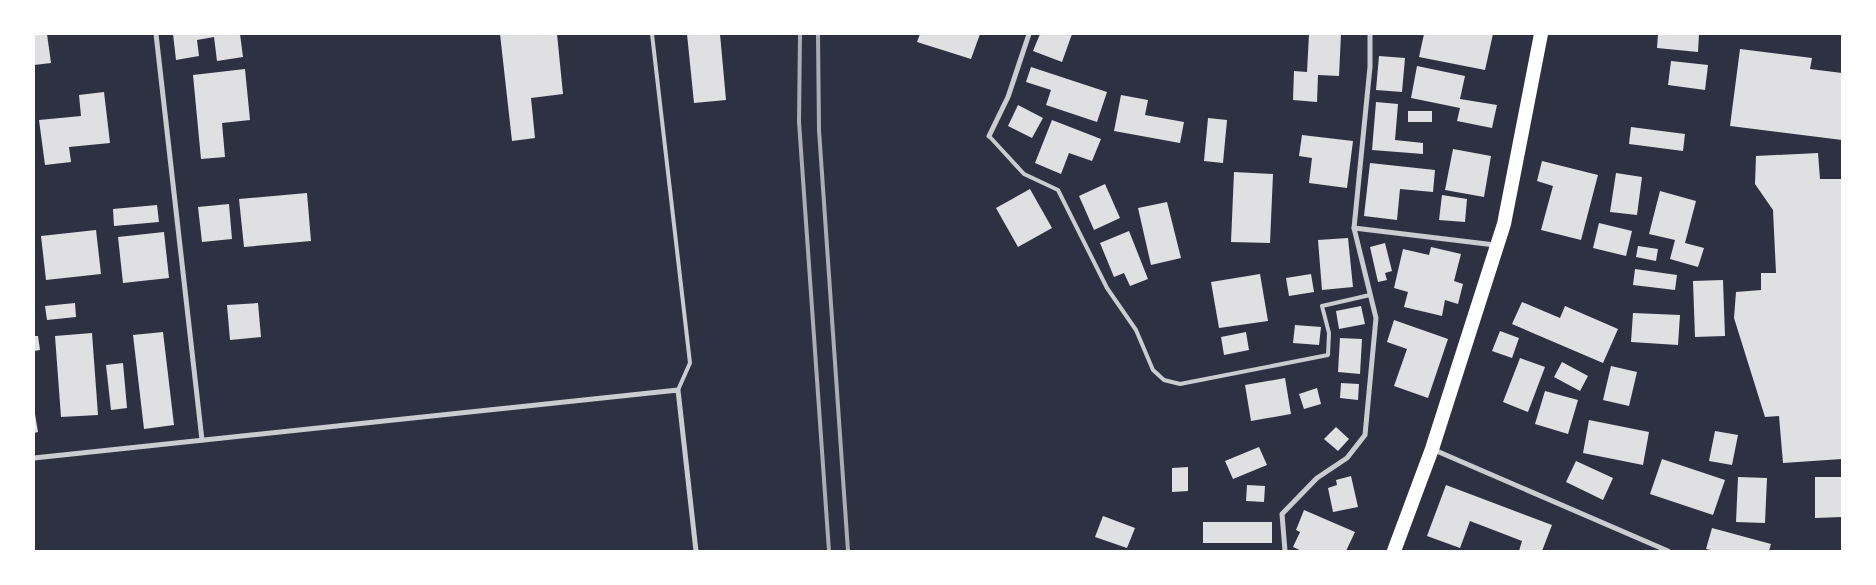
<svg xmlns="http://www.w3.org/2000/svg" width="1876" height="585" font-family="'Fira Sans',sans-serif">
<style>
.building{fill:#e0e0e3}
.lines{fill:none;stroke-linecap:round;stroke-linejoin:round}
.service{stroke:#caccd0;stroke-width:4}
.minor{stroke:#caccd0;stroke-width:5}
.trunk{stroke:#fff;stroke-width:14}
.rail{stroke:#abadb3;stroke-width:4}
</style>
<rect width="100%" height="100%" fill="#2d3142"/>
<g class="building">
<path d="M34,34H47L51,63L34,65Z"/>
<path d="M173,34H240L243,57L217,61L214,37L197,40L199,56L176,60Z"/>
<path d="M500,34H557L563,94L531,98L535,138L512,141Z"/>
<path d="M687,34H720L726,100L694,103Z"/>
<path d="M920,34H980L971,59L917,42Z"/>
<path d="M1040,34H1072L1062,62L1033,51Z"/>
<path d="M1309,34H1341L1339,76L1318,75L1317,102L1293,100L1294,71L1307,72Z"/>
<path d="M1424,34H1493L1485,70L1419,57Z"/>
<path d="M1658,34H1699L1698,52L1657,48Z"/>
<path d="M1740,49L1812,58L1810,69L1842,73V140L1730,126Z"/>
<path d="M1379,56L1405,58L1402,92L1376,90Z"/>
<path d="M1671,61L1708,65L1705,90L1668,85Z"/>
<path d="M1417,66L1465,76L1460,99L1497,105L1492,128L1457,121L1460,108L1411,98Z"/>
<path d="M1031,67L1107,92L1097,122L1046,105L1051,90L1026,82Z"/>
<path d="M245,69L250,120L222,123L225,157L201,159L193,75Z"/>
<path d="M104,92L110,143L69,147L71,162L45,165L39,120L81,116L79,95Z"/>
<path d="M1121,95L1148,100L1145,115L1184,122L1180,143L1114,131Z"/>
<path d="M1376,102L1398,104L1395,140L1423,143V154L1372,150Z"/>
<path d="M1018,105L1043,118L1032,138L1008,126Z"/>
<rect x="1408" y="111" width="24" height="11"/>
<path d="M1208,118L1227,120L1223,163L1204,161Z"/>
<path d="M1052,120L1101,139L1092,161L1069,153L1061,174L1035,163Z"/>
<path d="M1631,127L1685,134L1683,151L1629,144Z"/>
<path d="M1302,135L1353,141L1347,188L1309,183L1312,158L1299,156Z"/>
<path d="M1453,149L1491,156L1484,197L1445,190Z"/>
<path d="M1818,153L1820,179H1842V459L1783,463L1779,416L1765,417L1734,318L1736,292L1761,290V273H1776L1773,210L1755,184L1756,156Z"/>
<path d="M1542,161L1598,175L1581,240L1541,230L1553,186L1537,181Z"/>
<path d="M1370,163L1435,170L1433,192L1400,189L1397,220L1364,216Z"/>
<path d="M1234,172L1273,174L1270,243L1231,242Z"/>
<path d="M1616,173L1642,177L1637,215L1610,212Z"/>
<path d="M1105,184L1120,218L1094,230L1079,196Z"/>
<path d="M1030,189L1052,228L1018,247L996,208Z"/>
<path d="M1660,191L1696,201L1685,243L1704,248L1698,267L1670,259L1675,240L1649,234Z"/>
<path d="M307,193L311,241L244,247L239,199Z"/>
<path d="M1442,195L1467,199L1465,222L1439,220Z"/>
<path d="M1167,202L1181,258L1151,265L1138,208Z"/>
<path d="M229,204L232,239L202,242L198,207Z"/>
<path d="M157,205L159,222L114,226L113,209Z"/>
<path d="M1599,223L1632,231L1626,256L1593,248Z"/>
<path d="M96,230L101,274L46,280L41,236Z"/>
<path d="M1129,231L1148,279L1130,286L1124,273L1114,277L1100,243Z"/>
<path d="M164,232L169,278L123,283L118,237Z"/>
<path d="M1348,238L1353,287L1322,290L1318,240Z"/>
<path d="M1385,243L1392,271L1385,273L1387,280L1378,282L1370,247Z"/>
<path d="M1638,246L1658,249L1656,261L1636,257Z"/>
<path d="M1431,247L1461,254L1454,281L1463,284L1458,304L1445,300L1442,316L1404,307L1408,292L1394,288L1403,249L1429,255Z"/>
<path d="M1635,269L1677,275L1675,290L1633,285Z"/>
<path d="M1260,274L1268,321L1219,328L1211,282Z"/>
<path d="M1311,274L1314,292L1289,296L1286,278Z"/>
<path d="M1723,280L1725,336L1695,337L1693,281Z"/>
<path d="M1522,302L1560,318L1565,306L1618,329L1603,363L1512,324Z"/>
<path d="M75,303L76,317L47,320L45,306Z"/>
<path d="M258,303L261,337L230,340L227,305Z"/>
<path d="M1361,306L1365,324L1339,329L1336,311Z"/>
<path d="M1633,313L1680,315L1678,345L1631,342Z"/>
<path d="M1394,320L1448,339L1428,398L1394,386L1407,349L1387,342Z"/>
<path d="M1295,325L1321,327L1319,345L1293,343Z"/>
<path d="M1500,331L1519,338L1512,358L1492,351Z"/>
<path d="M163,332L174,425L144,429L133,335Z"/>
<path d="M1246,332L1249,350L1224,355L1221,337Z"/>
<path d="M92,333L98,415L61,417L55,336Z"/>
<path d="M34,336H38L40,350L34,351Z"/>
<path d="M1340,338L1362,339L1360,374L1338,372Z"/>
<path d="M1520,358L1545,367L1528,412L1503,402Z"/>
<path d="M1562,362L1588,376L1580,391L1554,377Z"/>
<path d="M123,363L127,408L111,410L106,365Z"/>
<path d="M1611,366L1637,372L1629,406L1603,400Z"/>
<path d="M1285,378L1291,414L1251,421L1245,385Z"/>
<path d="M1341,383L1359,384L1358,400L1340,398Z"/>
<path d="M1317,388L1321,404L1304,409L1299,394Z"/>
<path d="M1545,391L1578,400L1568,434L1535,424Z"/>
<path d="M34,408L38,432L34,433Z"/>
<path d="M1589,420L1649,432L1643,465L1583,453Z"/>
<path d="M1336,427L1349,439L1338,451L1324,439Z"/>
<path d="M1715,431L1738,435L1732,465L1709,461Z"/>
<path d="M1259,447L1267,465L1233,479L1225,461Z"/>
<path d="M1662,459L1725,480L1713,515L1650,494Z"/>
<path d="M1576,461L1613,478L1603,500L1566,482Z"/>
<path d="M1188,467V491L1172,492V468Z"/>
<path d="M1351,476L1358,507L1333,512L1328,488L1337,485L1336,480Z"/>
<path d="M1738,477L1767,478L1765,523L1736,522Z"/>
<path d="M1815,477H1842V517L1815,518Z"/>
<path d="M1247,485L1265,486L1264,502L1246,501Z"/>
<path d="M1446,485L1552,525L1542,551H1519L1522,541L1470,521L1460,548L1427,536Z"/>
<path d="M1304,510L1355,532L1346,551H1302L1293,547L1300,532L1296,530Z"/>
<path d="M1103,516L1135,528L1127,548L1095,537Z"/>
<rect x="1203" y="522" width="69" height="21"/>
<path d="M1712,528L1771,544L1769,551H1716L1706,549Z"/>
</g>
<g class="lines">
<g class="service">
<path d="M652,34L690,363L678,390"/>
<path d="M989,136L1024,174L1058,190L1107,288L1136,330L1153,370L1164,380L1180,384L1328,355L1329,333L1322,306L1370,295"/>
</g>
<g class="minor">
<path d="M156,34L202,440"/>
<path d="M989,136L1008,97L1029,34"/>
<path d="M1354,228L1495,245"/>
<path d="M1432,449L1668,551"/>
<path d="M34,458L678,390L696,551"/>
<path d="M1285,551L1282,514L1317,478L1347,458L1365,435L1376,318L1354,228L1370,67V34"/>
</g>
<path class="trunk" d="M1394,551L1432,449L1504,224L1541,34"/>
<g class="rail">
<path d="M800,34L799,122L829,551"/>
<path d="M818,34L819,130L848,551"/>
</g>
</g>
<rect width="1876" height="585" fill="none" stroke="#ffffff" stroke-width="70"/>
</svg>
